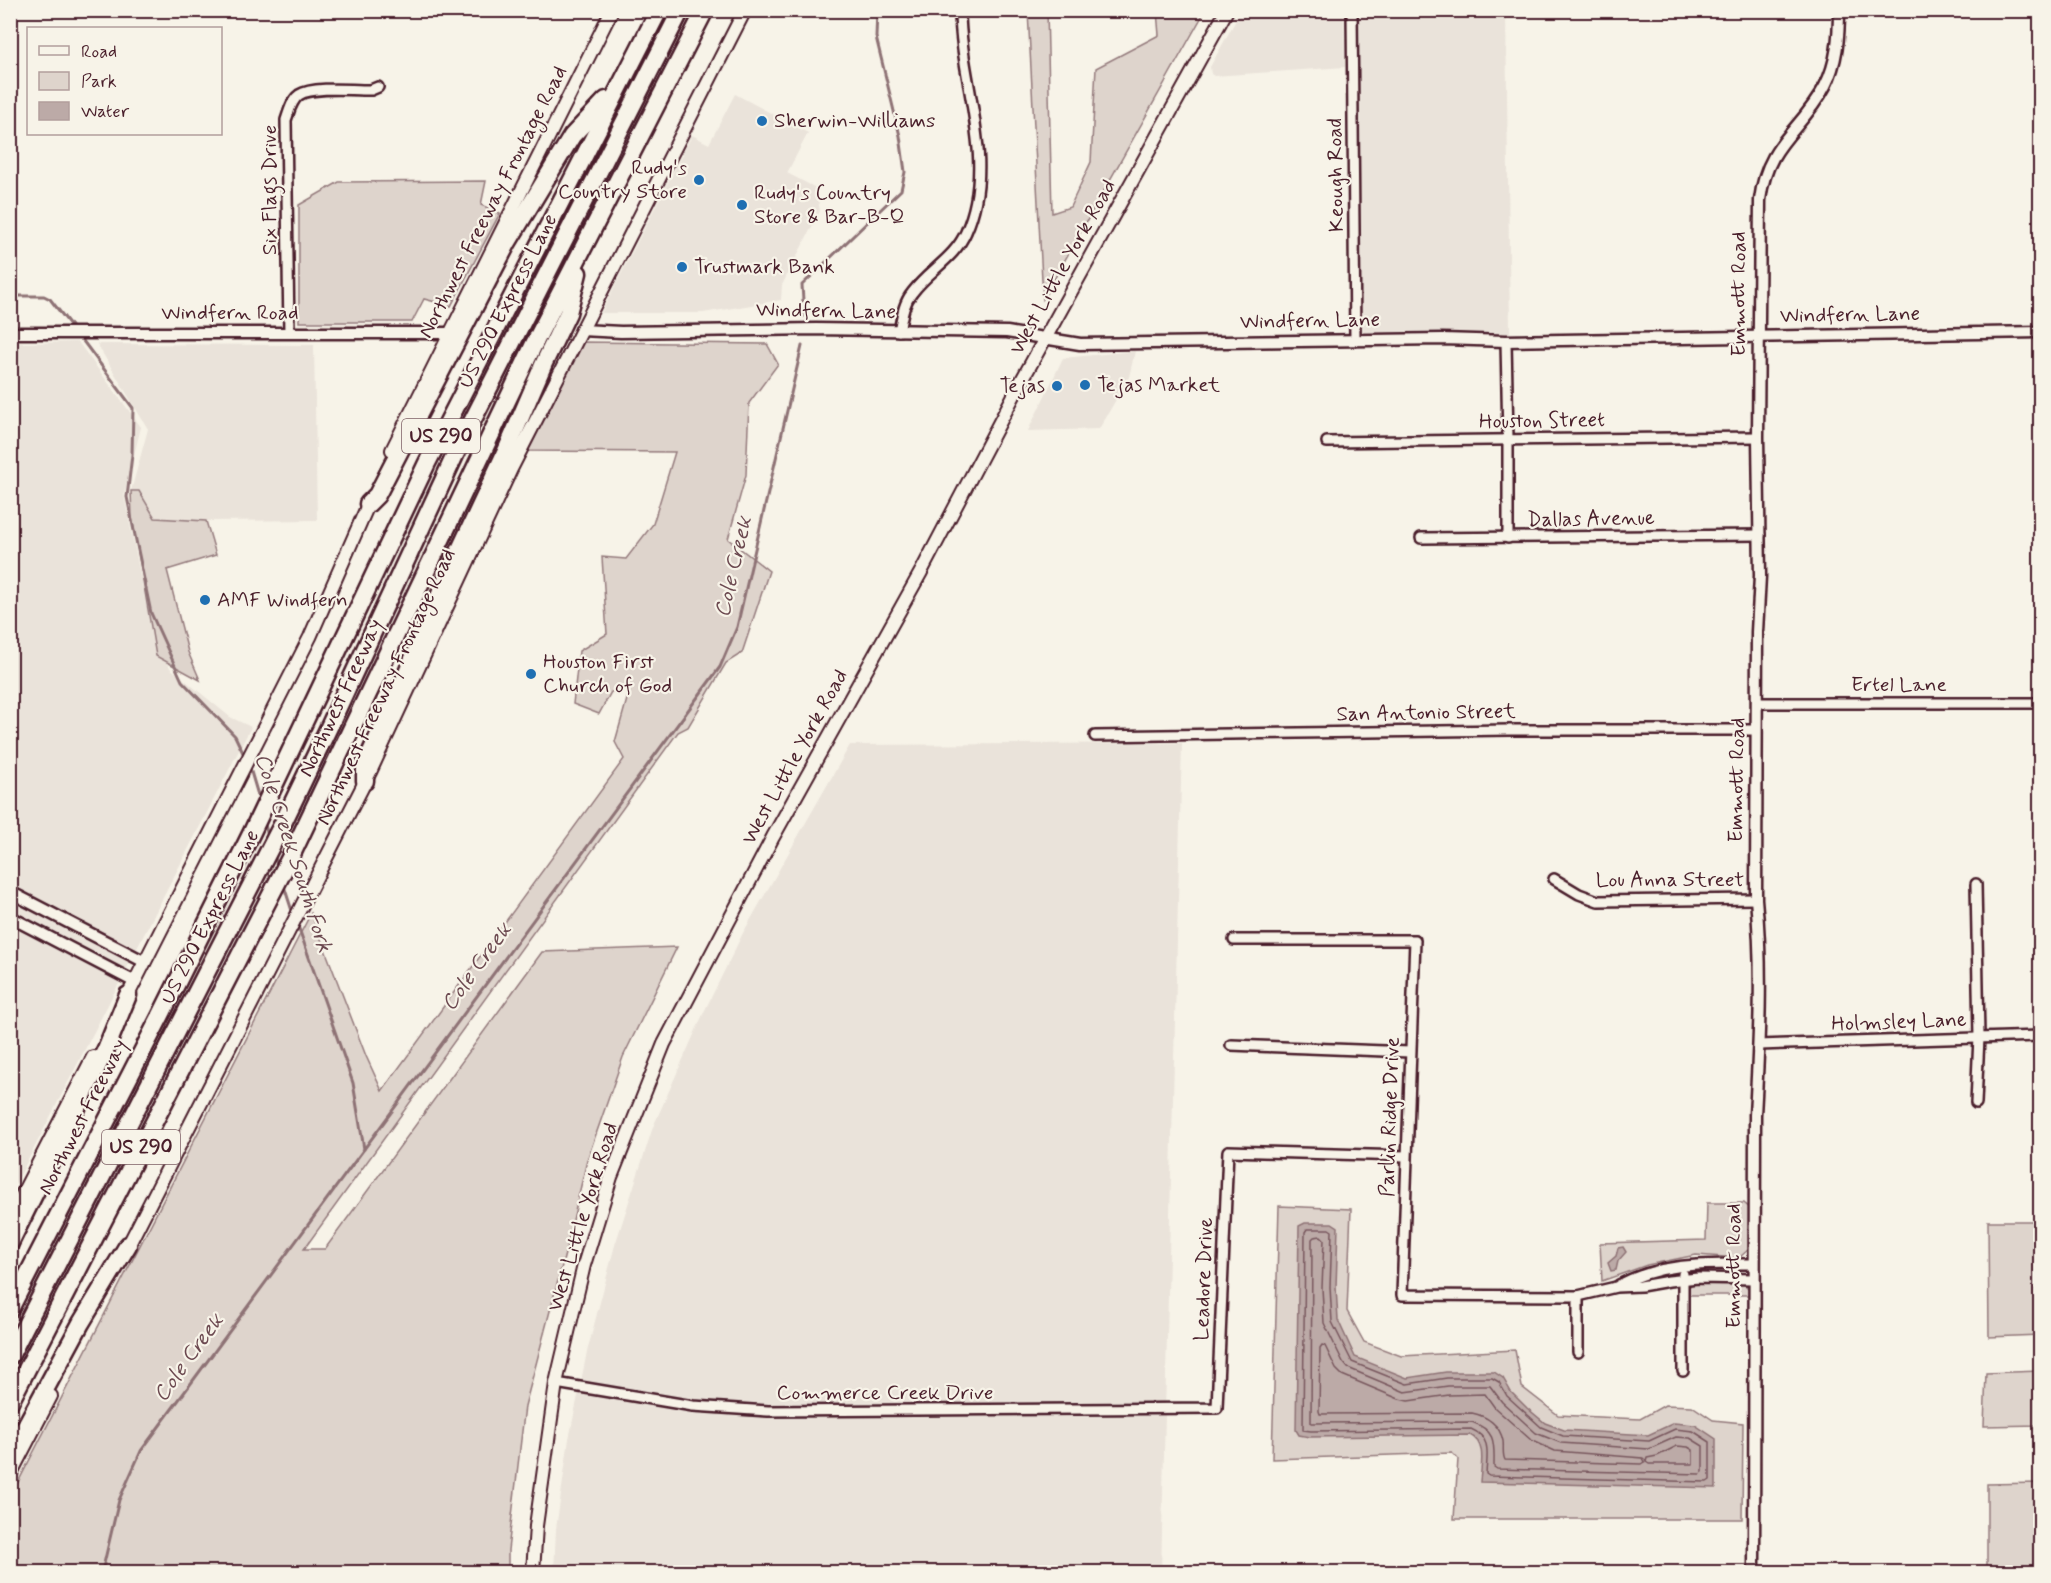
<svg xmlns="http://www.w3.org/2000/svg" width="2051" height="1583" font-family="Mynerve,sans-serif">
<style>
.built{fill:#eae3da}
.green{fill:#ded4cc;stroke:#947a7c;stroke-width:1.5}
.water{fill:#bcaaa7;stroke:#8e7275;stroke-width:1.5}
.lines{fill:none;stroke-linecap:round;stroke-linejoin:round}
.shore{stroke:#78575d;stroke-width:1.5}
.stream{stroke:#8e7275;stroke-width:3}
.minor-casing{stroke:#4a1f2b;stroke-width:14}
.tertiary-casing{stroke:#4a1f2b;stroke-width:15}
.secondary-casing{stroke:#4a1f2b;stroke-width:16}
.motorway-casing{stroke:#4a1f2b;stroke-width:21}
.minor{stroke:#f7f3e8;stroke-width:9}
.tertiary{stroke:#f7f3e8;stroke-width:10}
.secondary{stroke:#f7f3e8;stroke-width:12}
.motorway{stroke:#f7f3e8;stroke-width:16}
.poi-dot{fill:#1f6fb2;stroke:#f7f3e8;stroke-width:2}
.labels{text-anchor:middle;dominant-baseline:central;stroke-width:4.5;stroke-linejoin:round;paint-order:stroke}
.shield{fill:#f7f3e8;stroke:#7e5f64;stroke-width:1.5}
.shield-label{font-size:20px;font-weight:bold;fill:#4a1f2b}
.poi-label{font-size:21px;fill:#4a1f2b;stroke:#f7f3e8;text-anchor:start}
.street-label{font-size:21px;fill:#4a1f2b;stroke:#f7f3e8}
.water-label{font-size:22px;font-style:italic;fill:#6c4950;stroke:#f7f3e8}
</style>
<rect width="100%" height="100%" fill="#f7f3e8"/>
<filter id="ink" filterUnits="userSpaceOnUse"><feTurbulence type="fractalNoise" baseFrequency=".0167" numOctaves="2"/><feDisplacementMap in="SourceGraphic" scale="12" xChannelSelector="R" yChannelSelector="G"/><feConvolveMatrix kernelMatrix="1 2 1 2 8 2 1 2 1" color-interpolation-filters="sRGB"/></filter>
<g filter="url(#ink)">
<g class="built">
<path d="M1241,11H1344L1345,67L1214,76L1211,74L1210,67Z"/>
<path d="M1356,11H1506L1510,334L1366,336L1357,329Z"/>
<path d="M735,94L808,133L787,173L816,188L820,211L782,285L781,300L703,313H601L692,135L709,144Z"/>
<path d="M78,342L141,427L124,495L150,622L170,668L230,717L251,727L11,1193V343Z"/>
<path d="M97,344L314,345L317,520L206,521L155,518L139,491H131L148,429Z"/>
<path d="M1135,351L1129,377L1099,429L1028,431L1063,358Z"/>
<path d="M1182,743L1161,1572H554L556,1529L569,1439L587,1352L615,1245L653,1127L704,1012L743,933L850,745Z"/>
</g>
<g class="green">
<path d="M1028,11H1047L1052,213L1070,207L1091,162L1096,68L1159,35L1157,11H1205L1043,299Z"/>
<path d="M486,181L481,205L500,213L451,306L424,299L412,322H299V205L339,182Z"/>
<path d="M579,342L767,344L778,364L749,403L746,475L728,539L769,571L742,653L726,663L688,727L678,732L304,1249H325L542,952L677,947L623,1057L587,1160L566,1250L525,1406L508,1550V1572H11L10,1498L311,913L366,1056L382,1091L624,759L615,742L631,685L611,692L599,714L573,704L579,651L607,634L602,557L626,559L653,524L675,452L526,451Z"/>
<path d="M131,491H139L155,518L206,521L216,555L167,570L188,652L200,680L156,656L132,517Z"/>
<path d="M1707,1203H1744L1754,1212L1750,1248L1739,1258L1696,1255L1647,1265L1602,1281L1600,1243L1706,1240Z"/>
<path d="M1279,1206L1351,1209L1347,1311L1364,1342L1401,1356L1515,1350L1522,1387L1558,1415L1640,1419L1665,1405L1692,1406L1713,1420L1743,1423L1742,1519H1454L1458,1459L1452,1453L1272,1459Z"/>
<path d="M1988,1221H2040V1335L1989,1337Z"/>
<path d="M1695,1268H1740V1273L1693,1274Z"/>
<path d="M1694,1282H1742L1751,1291L1749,1295H1688V1288Z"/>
<path d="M2040,1371V1425L1984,1426L1986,1373Z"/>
<path d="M2040,1483V1572H1987V1484Z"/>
</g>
<g class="water">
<path d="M1305,1223H1332L1338,1227L1336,1287L1338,1320L1355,1357L1407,1378L1446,1372H1494L1503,1378L1511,1392L1527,1408L1545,1423L1564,1430L1648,1435L1674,1423L1695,1425L1716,1439V1488L1480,1482C1481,1466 1487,1443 1470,1435L1310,1437L1299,1435L1296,1430L1299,1226Z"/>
<path d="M1623,1247L1626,1252L1618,1261L1616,1270L1611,1271L1608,1263L1616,1256L1618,1248Z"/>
</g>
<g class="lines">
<g class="shore">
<path d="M1307,1229H1329L1332,1231L1330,1287L1332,1322L1352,1362L1407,1384L1447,1378H1492L1499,1382L1507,1396L1541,1427L1563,1436L1649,1441L1675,1429L1693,1431L1710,1442V1480L1707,1482L1489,1476L1486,1474C1487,1454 1492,1438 1471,1429L1311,1431L1303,1430L1305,1232Z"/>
<path d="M1321,1236L1324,1239L1322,1288L1324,1323L1343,1362L1348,1368L1405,1392L1448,1386H1490L1502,1402L1536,1433L1561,1443L1649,1449L1676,1437L1690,1438L1703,1446V1472L1700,1474L1497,1469L1494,1467C1494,1444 1497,1431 1472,1422L1311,1423L1312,1239L1314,1237Z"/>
<path d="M1322,1345L1325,1346L1336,1369L1342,1375L1399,1399L1408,1401L1449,1395L1485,1394L1495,1408L1531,1440L1555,1451L1643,1458L1645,1462L1642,1464L1505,1460C1502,1454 1504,1448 1503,1441C1500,1425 1487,1416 1472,1413L1320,1414L1319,1411L1320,1348Z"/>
<path d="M1677,1446L1688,1447L1693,1450V1464H1649L1646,1462L1647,1458L1657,1456Z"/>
</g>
<g class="stream">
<path d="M10,296H44L50,299L74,330"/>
<path d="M804,316L802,285L901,190L905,172L900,136L876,37L877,10"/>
<path d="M80,337L133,408L132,455L127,497L151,613L182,681L235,736L245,757"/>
<path d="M249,765L260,802"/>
<path d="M264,820L268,837"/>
<path d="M274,855L278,868"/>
<path d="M283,883L293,914"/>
<path d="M297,923L353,1083L364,1149"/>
<path d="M102,1572L119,1500L141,1451L720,667L737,627L802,346"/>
</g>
<g class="minor-casing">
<g id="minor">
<path d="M1352,10L1355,340"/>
<path d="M899,331C902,318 903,304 912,293C929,270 955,258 966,232C998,161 960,83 960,10"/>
<path d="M289,333L286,120C289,112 291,101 299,95C313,86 354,90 371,90L378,87"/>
<path d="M1506,341L1508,439V538"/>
<path d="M1327,442L1758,437"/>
<path d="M1421,538L1760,535"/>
<path d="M1758,703H2040"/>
<path d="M1095,736L1510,730H1756"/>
<path d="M1554,879L1579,894L1598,901L1756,899"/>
<path d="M1234,940H1415L1402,1295L1578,1296L1616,1287L1641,1286L1669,1281L1698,1278L1754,1279"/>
<path d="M1231,1045L1410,1052"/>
<path d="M1759,1045L2040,1036"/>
<path d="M1976,1103L1979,1037L1976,884"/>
<path d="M1683,1274V1371"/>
<path d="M1619,1285C1663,1262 1706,1264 1754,1264"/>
<path d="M1578,1352V1296"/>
<path d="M556,1383L693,1406L768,1411L1217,1408L1228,1151L1406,1156"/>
</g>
</g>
<g class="tertiary-casing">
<g id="tertiary">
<path d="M581,330L621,332L816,329L1007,332L1080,344L1443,339L1506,341L2040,332"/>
<path d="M10,333H450"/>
<path d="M10,892L145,962"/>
<path d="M10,917L135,982"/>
<path d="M1754,1572L1755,1115C1759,1043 1763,970 1756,899L1757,632L1760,576L1758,437L1760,200C1767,142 1801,132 1825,86C1837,63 1839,37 1839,10"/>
</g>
</g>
<g class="secondary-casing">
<g id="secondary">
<path d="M392,450L612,10"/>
<path d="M124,1003L310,637L371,498"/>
<path d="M10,1218L93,1057"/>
<path d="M125,1252L370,772L511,469L745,10"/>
<path d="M10,1475L51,1396"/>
<path d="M533,1572L536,1526L556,1383L584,1265L611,1177L664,1044L773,837L921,572L1022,380L1227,10"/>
</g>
</g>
<g class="motorway-casing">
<g id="motorway">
<path d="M368,504L377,495L508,242L572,136L606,100"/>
<path d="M365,781V765L404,680L448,575L507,449L544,363L568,313L578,273"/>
<path d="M10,1243L106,1049L128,995"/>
<path d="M10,1309L161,1015L252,832L427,463L659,10"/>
<path d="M10,1356L283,823L329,727L455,455L681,10"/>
<path d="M10,1402L293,852L534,344L705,10"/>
<path d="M10,1455L81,1323L128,1245"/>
</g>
</g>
<use href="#minor" class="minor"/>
<use href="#tertiary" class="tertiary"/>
<use href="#secondary" class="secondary"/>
<use href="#motorway" class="motorway"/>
</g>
</g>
<g class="poi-dot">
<circle cx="762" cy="121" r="6"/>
<circle cx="699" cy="180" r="6"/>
<circle cx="742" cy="205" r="6"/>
<circle cx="682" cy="267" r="6"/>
<circle cx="1085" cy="385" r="6"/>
<circle cx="1057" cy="386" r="6"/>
<circle cx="205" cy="600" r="6"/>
<circle cx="531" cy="674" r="6"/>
</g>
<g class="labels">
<g class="shield">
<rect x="402" y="419" width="78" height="34" rx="4.5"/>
<rect x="102" y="1130" width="78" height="34" rx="4.5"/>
</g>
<g class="shield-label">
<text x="441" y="436">US 290</text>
<text x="141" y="1147">US 290</text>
</g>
<g class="poi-label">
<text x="774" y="121">Sherwin-Williams</text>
<text x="687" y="168" text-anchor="end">Rudy's<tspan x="687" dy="24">Country Store</tspan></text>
<text x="754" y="193">Rudy's Country<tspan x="754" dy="24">Store &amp; Bar-B-Q</tspan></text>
<text x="694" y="267">Trustmark Bank</text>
<text x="1097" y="385">Tejas Market</text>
<text x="1045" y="386" text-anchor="end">Tejas</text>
<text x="217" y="600">AMF Windfern</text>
<text x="543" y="662">Houston First<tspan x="543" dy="24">Church of God</tspan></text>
</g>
<g class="street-label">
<text transform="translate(1336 175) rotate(-91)">Keough Road</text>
<text transform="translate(270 190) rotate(-90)">Six Flags Drive</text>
<text transform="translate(493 202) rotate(-63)">Northwest Freeway Frontage Road</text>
<text transform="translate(1063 267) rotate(-61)">West Little York Road</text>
<text transform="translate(1739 294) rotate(-90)">Emmott Road</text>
<text transform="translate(508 301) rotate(-63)">US 290 Express Lane</text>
<text transform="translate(826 311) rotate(1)">Windfern Lane</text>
<text x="230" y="313">Windfern Road</text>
<text transform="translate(1850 315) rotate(-1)">Windfern Lane</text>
<text transform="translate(1310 321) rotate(-1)">Windfern Lane</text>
<text transform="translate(1542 421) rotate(-1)">Houston Street</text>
<text transform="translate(1591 519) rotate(-1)">Dallas Avenue</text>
<text x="1899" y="685">Ertel Lane</text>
<text transform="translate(386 687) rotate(-65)">Northwest Freeway Frontage Road</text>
<text transform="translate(341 698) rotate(-65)">Northwest Freeway</text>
<text transform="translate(1426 713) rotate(-1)">San Antonio Street</text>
<text transform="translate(795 757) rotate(-61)">West Little York Road</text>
<text transform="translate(1737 780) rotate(-89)">Emmott Road</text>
<text x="1670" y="880">Lou Anna Street</text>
<text transform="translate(210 917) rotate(-63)">US 290 Express Lane</text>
<text transform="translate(1899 1022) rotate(-2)">Holmsley Lane</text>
<text transform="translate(83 1117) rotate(-63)">Northwest Freeway</text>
<text transform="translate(1390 1117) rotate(-88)">Parlin Ridge Drive</text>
<text transform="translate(583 1217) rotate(-73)">West Little York Road</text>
<text transform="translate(1734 1266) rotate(-90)">Emmott Road</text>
<text transform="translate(1204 1279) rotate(-88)">Leadore Drive</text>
<text x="885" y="1393">Commerce Creek Drive</text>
</g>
<g class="water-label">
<text transform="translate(734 567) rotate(-77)">Cole Creek</text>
<text transform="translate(293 853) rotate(72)">Cole Creek South Fork</text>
<text transform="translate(477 967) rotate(-54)">Cole Creek</text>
<text transform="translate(189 1358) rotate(-54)">Cole Creek</text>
</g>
</g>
<rect width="2051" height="1583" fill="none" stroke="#f7f3e8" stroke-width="36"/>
<rect x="18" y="18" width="2015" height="1547" fill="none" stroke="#4a1f2b" stroke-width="2" filter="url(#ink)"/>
<rect x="27" y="27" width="195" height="108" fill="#f7f3e8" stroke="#b29e9c" stroke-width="1.5"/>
<rect x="39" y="46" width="30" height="9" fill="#f7f3e8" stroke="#b29e9c" stroke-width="1.5"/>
<text x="81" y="57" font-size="18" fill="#4a1f2b">Road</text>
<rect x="39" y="72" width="30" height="18" fill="#ded4cc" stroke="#b29e9c" stroke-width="1.5"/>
<text x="81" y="87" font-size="18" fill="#4a1f2b">Park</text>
<rect x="39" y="102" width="30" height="18" fill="#bcaaa7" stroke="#b29e9c" stroke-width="1.5"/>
<text x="81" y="117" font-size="18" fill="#4a1f2b">Water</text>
</svg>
